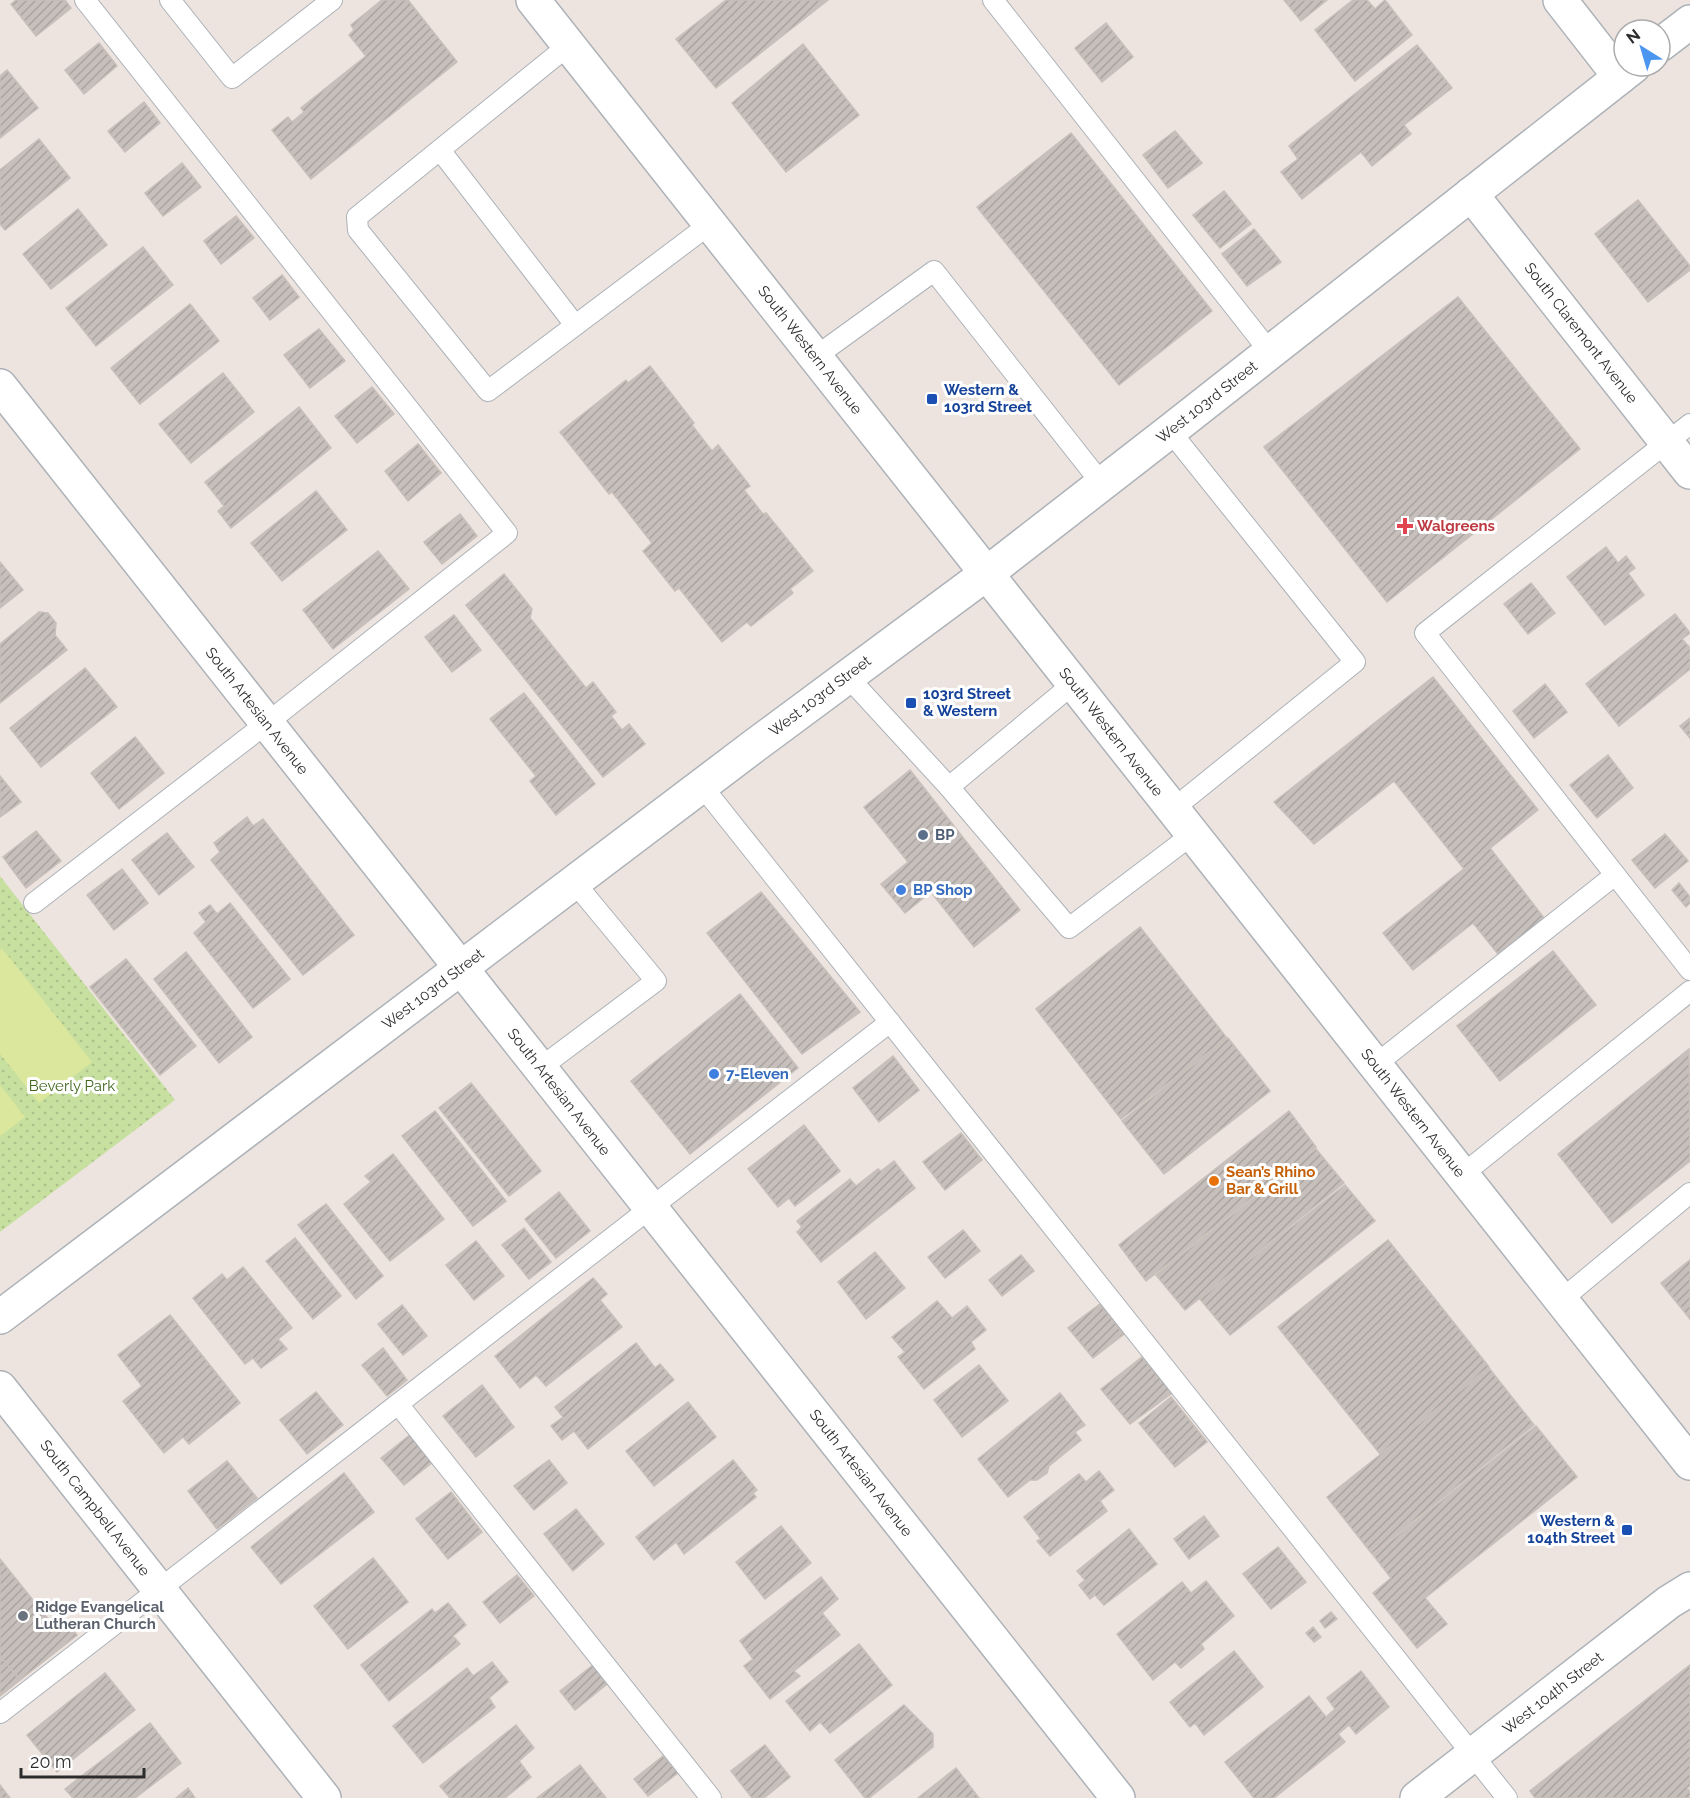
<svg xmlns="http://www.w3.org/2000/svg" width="1690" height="1798" font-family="Raleway,sans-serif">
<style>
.grass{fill:url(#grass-dots)}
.pitch{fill:#dbe79c}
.building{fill:url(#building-hatch);stroke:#c9bfb9;stroke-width:1.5}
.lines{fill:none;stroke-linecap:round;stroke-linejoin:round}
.service-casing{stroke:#acb2b8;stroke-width:22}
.minor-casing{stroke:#acb2b8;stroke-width:36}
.secondary-casing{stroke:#acb2b8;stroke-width:36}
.service{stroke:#fff;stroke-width:20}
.minor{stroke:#fff;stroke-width:33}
.secondary{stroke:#fff;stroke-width:33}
.transit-dot{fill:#1a4fb4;stroke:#fff;stroke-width:2}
.health-dot{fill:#e0444e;stroke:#fff;stroke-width:2}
.service-dot{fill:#5c6f8a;stroke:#fff;stroke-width:2}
.shop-dot{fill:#3f7fe0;stroke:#fff;stroke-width:2}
.food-dot{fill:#e8710a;stroke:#fff;stroke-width:2}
.worship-dot{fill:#6b7280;stroke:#fff;stroke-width:2}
.labels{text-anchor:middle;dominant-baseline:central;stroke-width:6;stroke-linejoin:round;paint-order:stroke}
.street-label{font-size:15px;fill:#2c2c2c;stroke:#fff}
.transit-label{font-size:15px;font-weight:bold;fill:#164399;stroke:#fff;text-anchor:start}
.health-label{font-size:15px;font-weight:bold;fill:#be3a42;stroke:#fff;text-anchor:start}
.service-label{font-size:15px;font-weight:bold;fill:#4e5e75;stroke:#fff;text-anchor:start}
.shop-label{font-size:15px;font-weight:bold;fill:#366cbe;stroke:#fff;text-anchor:start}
.park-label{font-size:15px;fill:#42671f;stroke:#fff}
.food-label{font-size:15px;font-weight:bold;fill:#c56008;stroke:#fff;text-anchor:start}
.worship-label{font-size:15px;font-weight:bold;fill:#5b616d;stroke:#fff;text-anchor:start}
</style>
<defs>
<pattern id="grass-dots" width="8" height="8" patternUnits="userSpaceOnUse" patternTransform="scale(1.5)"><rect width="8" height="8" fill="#c7e0a0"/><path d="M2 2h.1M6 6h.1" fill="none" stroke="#abc08a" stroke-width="1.8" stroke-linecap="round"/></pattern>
<pattern id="building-hatch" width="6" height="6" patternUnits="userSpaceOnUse" patternTransform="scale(1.5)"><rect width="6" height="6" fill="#c6bfbb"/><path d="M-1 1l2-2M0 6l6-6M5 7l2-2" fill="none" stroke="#aaa4a1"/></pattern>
</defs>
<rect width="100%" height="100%" fill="#ede4e0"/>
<path class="grass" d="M0,876L175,1100L0,1232Z"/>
<g class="pitch">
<path d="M2,948L92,1062L39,1103L0,1054V950Z"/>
<path d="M0,1085L25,1117L0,1136Z"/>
</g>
<g class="building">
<path d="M16,0H65L71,8L36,36L11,4Z"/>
<path d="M382,0H408L457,62L311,179L272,130L288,117L292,122L304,112L301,108L366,56L349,35L354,30L351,25Z"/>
<path d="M726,0H828L716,88L676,39Z"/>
<path d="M1284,0H1327L1301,21Z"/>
<path d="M1353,0H1367L1375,9L1385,0L1412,35L1355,81L1315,30Z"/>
<path d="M1106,23L1133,57L1102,82L1075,48Z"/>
<path d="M99,43L117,66L84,94L65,70Z"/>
<path d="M803,44L859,115L786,172L732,103Z"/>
<path d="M1417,45L1452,88L1404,125L1411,134L1372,166L1361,152L1302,199L1281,172L1298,159L1289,146Z"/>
<path d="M7,70L38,108L0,138V76Z"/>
<path d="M144,102L160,123L125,152L108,131Z"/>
<path d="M1175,131L1202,163L1168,188L1143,155Z"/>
<path d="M1071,133L1212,311L1119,385L977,207Z"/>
<path d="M39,139L70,178L5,230L0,224V170Z"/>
<path d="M182,163L201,187L163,216L145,193Z"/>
<path d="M1224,191L1251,224L1220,248L1193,215Z"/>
<path d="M1638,200L1690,266V270L1648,302L1595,234Z"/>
<path d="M78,209L107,245L51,289L23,254Z"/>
<path d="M236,216L254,238L221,264L204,241Z"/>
<path d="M1254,229L1281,262L1247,286L1222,254Z"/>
<path d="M143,247L173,285L96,346L66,308Z"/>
<path d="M282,275L299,297L270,320L253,298Z"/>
<path d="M1458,297L1580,449L1387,602L1264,447Z"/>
<path d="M190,304L219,341L140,404L111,368Z"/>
<path d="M319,329L345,361L310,388L284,355Z"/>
<path d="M650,366L694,423L692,425L712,451L718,445L750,486L744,490L763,514L766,513L813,571L790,589L793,593L751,626L747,622L722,642L679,588L675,591L643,551L652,543L612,492L609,494L560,432L626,380L628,383Z"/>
<path d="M223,373L254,412L191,463L159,424Z"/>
<path d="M372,387L394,414L357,443L335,416Z"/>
<path d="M299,407L331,448L231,528L218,511L224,506L205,482Z"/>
<path d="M418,444L441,473L408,501L385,471Z"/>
<path d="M316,491L347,530L282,581L251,543Z"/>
<path d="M460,514L477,536L442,564L424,542Z"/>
<path d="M1606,547L1618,563L1626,556L1635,568L1628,573L1644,595L1605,625L1567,577Z"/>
<path d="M378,551L409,589L333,649L303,610Z"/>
<path d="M0,562L23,590L0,608Z"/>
<path d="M504,574L532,609L530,618L586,688L593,682L616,712L611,716L622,730L629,724L645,744L603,777L466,605Z"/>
<path d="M1531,583L1555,613L1528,634L1504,604Z"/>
<path d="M39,612L48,613L56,623L55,635L67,650L0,703V644Z"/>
<path d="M1675,614L1690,633L1682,639L1690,648V669L1619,726L1586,684Z"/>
<path d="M454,615L481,650L452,672L425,637Z"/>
<path d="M85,668L117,707L41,767L10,728Z"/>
<path d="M1433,677L1538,810L1464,869L1394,781L1314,844L1274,802Z"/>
<path d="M1545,684L1567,712L1534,738L1513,711Z"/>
<path d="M524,693L595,784L556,815L530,781L536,776L490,719Z"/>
<path d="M1690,718V738L1680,726Z"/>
<path d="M135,737L164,773L119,809L91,773Z"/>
<path d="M1608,755L1633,788L1597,818L1570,785Z"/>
<path d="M910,770L1020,910L974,947L931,892L905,913L881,884L908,862L864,807Z"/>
<path d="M0,776L21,802L0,817Z"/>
<path d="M247,817L253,826L263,819L354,935L303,975L211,860L220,852L214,843Z"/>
<path d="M36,831L61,861L26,888L3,857Z"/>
<path d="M167,833L194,867L159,895L132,860Z"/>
<path d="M1665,834L1688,861L1655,888L1632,860Z"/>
<path d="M1490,848L1548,923L1502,959L1473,923L1413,970L1383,933Z"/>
<path d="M122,869L148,903L114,930L87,895Z"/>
<path d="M1679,883L1690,897V903L1686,907L1672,890Z"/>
<path d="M761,892L860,1012L802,1054L707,933Z"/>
<path d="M230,903L290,979L253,1008L194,933L206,922L199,913L210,905L217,914Z"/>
<path d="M1140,927L1227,1038L1121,1119L1036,1009Z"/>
<path d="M1553,951L1596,1005L1500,1081L1457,1026Z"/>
<path d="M186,952L252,1037L219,1063L154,979Z"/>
<path d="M126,959L196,1046L160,1075L90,987Z"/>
<path d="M740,994L798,1068L690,1154L631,1081Z"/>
<path d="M1228,1038L1270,1091L1164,1174L1122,1121Z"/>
<path d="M1689,1049L1690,1161L1612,1223L1558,1154Z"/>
<path d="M893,1056L919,1090L879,1122L853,1088Z"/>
<path d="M471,1083L541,1171L509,1196L439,1108Z"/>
<path d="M435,1111L506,1201L473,1226L402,1136Z"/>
<path d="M1289,1111L1316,1147L1146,1281L1119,1245Z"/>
<path d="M804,1125L840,1171L795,1206L789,1198L778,1207L748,1169Z"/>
<path d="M961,1133L982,1160L945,1190L923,1162Z"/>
<path d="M1316,1149L1344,1183L1185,1310L1156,1275Z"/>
<path d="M393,1154L444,1219L390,1261L344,1204L371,1182L365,1176Z"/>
<path d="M894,1161L915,1188L821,1262L797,1232L802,1227L797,1221L850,1179L856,1186L878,1169L881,1171Z"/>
<path d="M1345,1185L1375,1221L1230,1335L1200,1299Z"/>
<path d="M559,1192L590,1231L556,1258L525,1219Z"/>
<path d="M326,1204L383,1276L356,1299L298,1225Z"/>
<path d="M524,1228L551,1262L529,1279L502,1245Z"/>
<path d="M963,1230L980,1251L945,1278L928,1257Z"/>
<path d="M295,1238L341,1296L313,1319L266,1261Z"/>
<path d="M1388,1240L1489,1367L1380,1454L1278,1327Z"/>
<path d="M476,1241L504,1276L474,1300L446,1265Z"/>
<path d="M875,1252L905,1288L866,1319L838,1282Z"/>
<path d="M1021,1255L1034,1271L1002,1296L989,1280Z"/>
<path d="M1690,1260V1319L1661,1283Z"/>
<path d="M243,1267L292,1328L278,1339L287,1349L261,1368L253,1358L245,1364L193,1298L222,1274L227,1280Z"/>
<path d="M593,1278L607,1294L600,1300L622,1327L546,1386L536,1375L520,1388L495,1356Z"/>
<path d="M937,1301L952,1318L967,1306L986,1330L971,1342L975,1349L924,1389L898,1357L905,1352L892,1337Z"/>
<path d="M1100,1304L1124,1334L1093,1358L1068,1328Z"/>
<path d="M402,1305L427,1336L403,1355L378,1324Z"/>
<path d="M170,1315L240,1403L189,1444L183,1437L164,1453L123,1401L142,1386L118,1355Z"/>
<path d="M636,1343L655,1368L660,1364L674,1380L588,1449L574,1431L562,1440L551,1426L563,1417L555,1407Z"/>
<path d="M383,1348L407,1380L387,1396L362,1365Z"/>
<path d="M1142,1357L1172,1393L1130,1424L1101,1389Z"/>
<path d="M979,1365L1008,1401L962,1437L934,1400Z"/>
<path d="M1489,1368L1534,1425L1372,1554L1327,1497Z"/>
<path d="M482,1385L514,1427L476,1457L443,1416Z"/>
<path d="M316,1392L343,1425L307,1454L280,1420Z"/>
<path d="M1060,1393L1085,1425L1075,1432L1081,1440L1049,1466L1047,1473L1037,1480H1030L1008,1497L978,1459Z"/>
<path d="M1171,1397L1207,1442L1175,1467L1139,1423Z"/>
<path d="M688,1402L716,1437L654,1486L626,1451Z"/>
<path d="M1536,1426L1577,1477L1425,1598L1447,1624L1417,1648L1373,1593L1391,1578L1373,1555Z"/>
<path d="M411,1434L433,1462L404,1485L381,1458Z"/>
<path d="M549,1460L567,1483L534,1510L514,1486Z"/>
<path d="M733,1460L757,1490L753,1493L756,1497L684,1554L676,1542L654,1560L636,1537Z"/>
<path d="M227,1461L257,1498L217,1529L188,1491Z"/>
<path d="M1099,1471L1114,1490L1100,1501L1107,1511L1050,1556L1037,1541L1041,1539L1024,1517L1079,1474L1086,1482Z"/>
<path d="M344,1473L374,1512L281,1584L251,1547Z"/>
<path d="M451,1492L482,1532L448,1559L416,1519Z"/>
<path d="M576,1509L604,1544L573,1571L544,1534Z"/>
<path d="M1204,1516L1219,1536L1189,1559L1174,1539Z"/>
<path d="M781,1526L811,1563L765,1599L736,1562Z"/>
<path d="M1129,1529L1157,1564L1104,1605L1095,1595L1090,1599L1079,1585L1085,1580L1077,1571Z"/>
<path d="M1278,1547L1306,1582L1271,1609L1243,1574Z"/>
<path d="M373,1558L408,1602L348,1649L314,1606Z"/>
<path d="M0,1559L49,1620L59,1612L77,1635L20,1680L0,1656Z"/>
<path d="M517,1575L534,1596L500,1623L483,1602Z"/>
<path d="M821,1577L838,1599L822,1613L840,1635L794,1671L800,1676L770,1699L744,1666L753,1659L740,1641Z"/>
<path d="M1206,1581L1234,1616L1201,1644L1204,1649L1181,1668L1175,1662L1153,1680L1117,1634L1182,1582L1191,1593Z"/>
<path d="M448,1603L466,1625L453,1636L460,1644L389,1701L361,1665L432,1609L435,1613Z"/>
<path d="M1331,1612L1337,1619L1325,1628L1320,1621Z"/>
<path d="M1313,1627L1321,1637L1314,1642L1306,1633Z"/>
<path d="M859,1644L892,1685L830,1733L820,1722L810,1731L786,1701Z"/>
<path d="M1234,1651L1263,1687L1204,1735L1195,1723L1190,1727L1170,1702Z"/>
<path d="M0,1656L20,1680L0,1696Z"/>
<path d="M492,1662L508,1682L489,1698L495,1707L423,1763L393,1726L467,1668L473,1676Z"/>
<path d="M593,1665L607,1684L575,1710L560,1691Z"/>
<path d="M1690,1665V1786L1687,1788L1690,1791V1798H1535L1530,1791Z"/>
<path d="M1361,1671L1389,1707L1356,1734L1349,1725L1338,1734L1345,1742L1274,1798H1254L1225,1762L1309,1696L1326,1717L1335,1709L1327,1698Z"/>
<path d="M105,1673L135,1710L57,1772L27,1735Z"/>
<path d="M904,1705L933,1734V1747L869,1798H865L835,1760Z"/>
<path d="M150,1723L181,1763L135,1798H73L65,1789Z"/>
<path d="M516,1725L534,1748L519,1761L531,1777L505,1798H450L440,1786Z"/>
<path d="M765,1745L790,1777L764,1798H752L731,1771Z"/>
<path d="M663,1756L678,1773L648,1796L634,1779Z"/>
<path d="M580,1765L606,1798H537Z"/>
<path d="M956,1768L979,1798H918Z"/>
<path d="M0,1785L10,1798H0Z"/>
<path d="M188,1788L195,1798H176Z"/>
</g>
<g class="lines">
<g class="service-casing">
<g id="service">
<path d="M170,0L232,78L332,0"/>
<path d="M993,0L1270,352"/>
<path d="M569,45L357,217L358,230L488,391L710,224"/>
<path d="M440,150L575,325"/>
<path d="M815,357L934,271L1102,484"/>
<path d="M1690,424L1425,633L1690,970"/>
<path d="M1170,431L1355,662L1173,809"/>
<path d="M847,676L949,787L1073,684"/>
<path d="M702,786L1507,1798"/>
<path d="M949,787L1069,928L1193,834"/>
<path d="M34,903L267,723L507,533L85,0"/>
<path d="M1375,1065L1615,875"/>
<path d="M540,1068L656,981L574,882"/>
<path d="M1462,1175L1690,991"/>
<path d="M1561,1300L1690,1193"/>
<path d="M398,1404L711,1798"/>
<path d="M0,1713L890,1022"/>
</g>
</g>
<g class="minor-casing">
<g id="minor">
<path d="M1560,0L1620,77"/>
<path d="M1471,194L1690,472"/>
<path d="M0,386L1118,1798"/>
<path d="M0,1388L324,1798"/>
<path d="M1417,1798L1669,1602L1690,1589"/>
</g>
</g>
<g class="secondary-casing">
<g id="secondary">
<path d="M533,0L1690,1463"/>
<path d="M1660,45L1690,22"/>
<path d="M0,1317L754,746L986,574L1170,431L1634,66"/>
</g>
</g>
<use href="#service" class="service"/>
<use href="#minor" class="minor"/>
<use href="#secondary" class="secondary"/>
</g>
<g class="transit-dot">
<rect x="926" y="393" width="12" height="12" rx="3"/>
<rect x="905" y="697" width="12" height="12" rx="3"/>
<rect x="1621" y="1524" width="12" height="12" rx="3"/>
</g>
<path class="health-dot" d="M1402 517h6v6h6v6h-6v6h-6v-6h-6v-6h6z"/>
<circle class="service-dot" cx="923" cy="835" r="6"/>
<g class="shop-dot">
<circle cx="901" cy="890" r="6"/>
<circle cx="714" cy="1074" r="6"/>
</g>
<circle class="food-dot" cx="1214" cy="1181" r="6"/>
<circle class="worship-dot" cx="23" cy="1616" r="6"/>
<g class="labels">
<g class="street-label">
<text transform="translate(1581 333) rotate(52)">South Claremont Avenue</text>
<text transform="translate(810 350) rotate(52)">South Western Avenue</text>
<text transform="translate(1207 402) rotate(-38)">West 103rd Street</text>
<text transform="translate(820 696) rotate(-37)">West 103rd Street</text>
<text transform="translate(257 711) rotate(52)">South Artesian Avenue</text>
<text transform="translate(1111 732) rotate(52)">South Western Avenue</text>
<text transform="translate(433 989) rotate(-37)">West 103rd Street</text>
<text transform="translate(559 1092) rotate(52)">South Artesian Avenue</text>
<text transform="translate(1413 1113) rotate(52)">South Western Avenue</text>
<text transform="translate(861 1473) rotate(52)">South Artesian Avenue</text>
<text transform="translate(95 1508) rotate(52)">South Campbell Avenue</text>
<text transform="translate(1553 1693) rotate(-38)">West 104th Street</text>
</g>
<g class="transit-label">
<text x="944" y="390">Western &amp;<tspan x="944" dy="17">103rd Street</tspan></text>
<text x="923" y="694">103rd Street<tspan x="923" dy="17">&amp; Western</tspan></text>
<text x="1615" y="1521" text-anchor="end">Western &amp;<tspan x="1615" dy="17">104th Street</tspan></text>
</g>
<g class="health-label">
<text x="1417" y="526">Walgreens</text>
</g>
<g class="service-label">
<text x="935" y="835">BP</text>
</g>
<g class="shop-label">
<text x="913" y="890">BP Shop</text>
<text x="726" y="1074">7-Eleven</text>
</g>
<g class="park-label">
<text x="72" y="1086">Beverly Park</text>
</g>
<g class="food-label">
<text x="1226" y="1172">Sean’s Rhino<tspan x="1226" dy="17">Bar &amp; Grill</tspan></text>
</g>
<g class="worship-label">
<text x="35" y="1607">Ridge Evangelical<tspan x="35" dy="17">Lutheran Church</tspan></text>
</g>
</g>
<g transform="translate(1642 48) rotate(323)"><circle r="28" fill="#ffffff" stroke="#ababab" stroke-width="1.5"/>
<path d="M0-4.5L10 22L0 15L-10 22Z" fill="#4a96f0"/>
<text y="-9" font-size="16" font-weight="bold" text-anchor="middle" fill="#2c2c2c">N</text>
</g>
<path d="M21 1768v9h123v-9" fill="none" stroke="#2c2c2c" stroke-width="3"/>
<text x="30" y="1768" font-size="18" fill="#2c2c2c" stroke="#ffffff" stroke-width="4.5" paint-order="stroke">20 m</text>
</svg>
